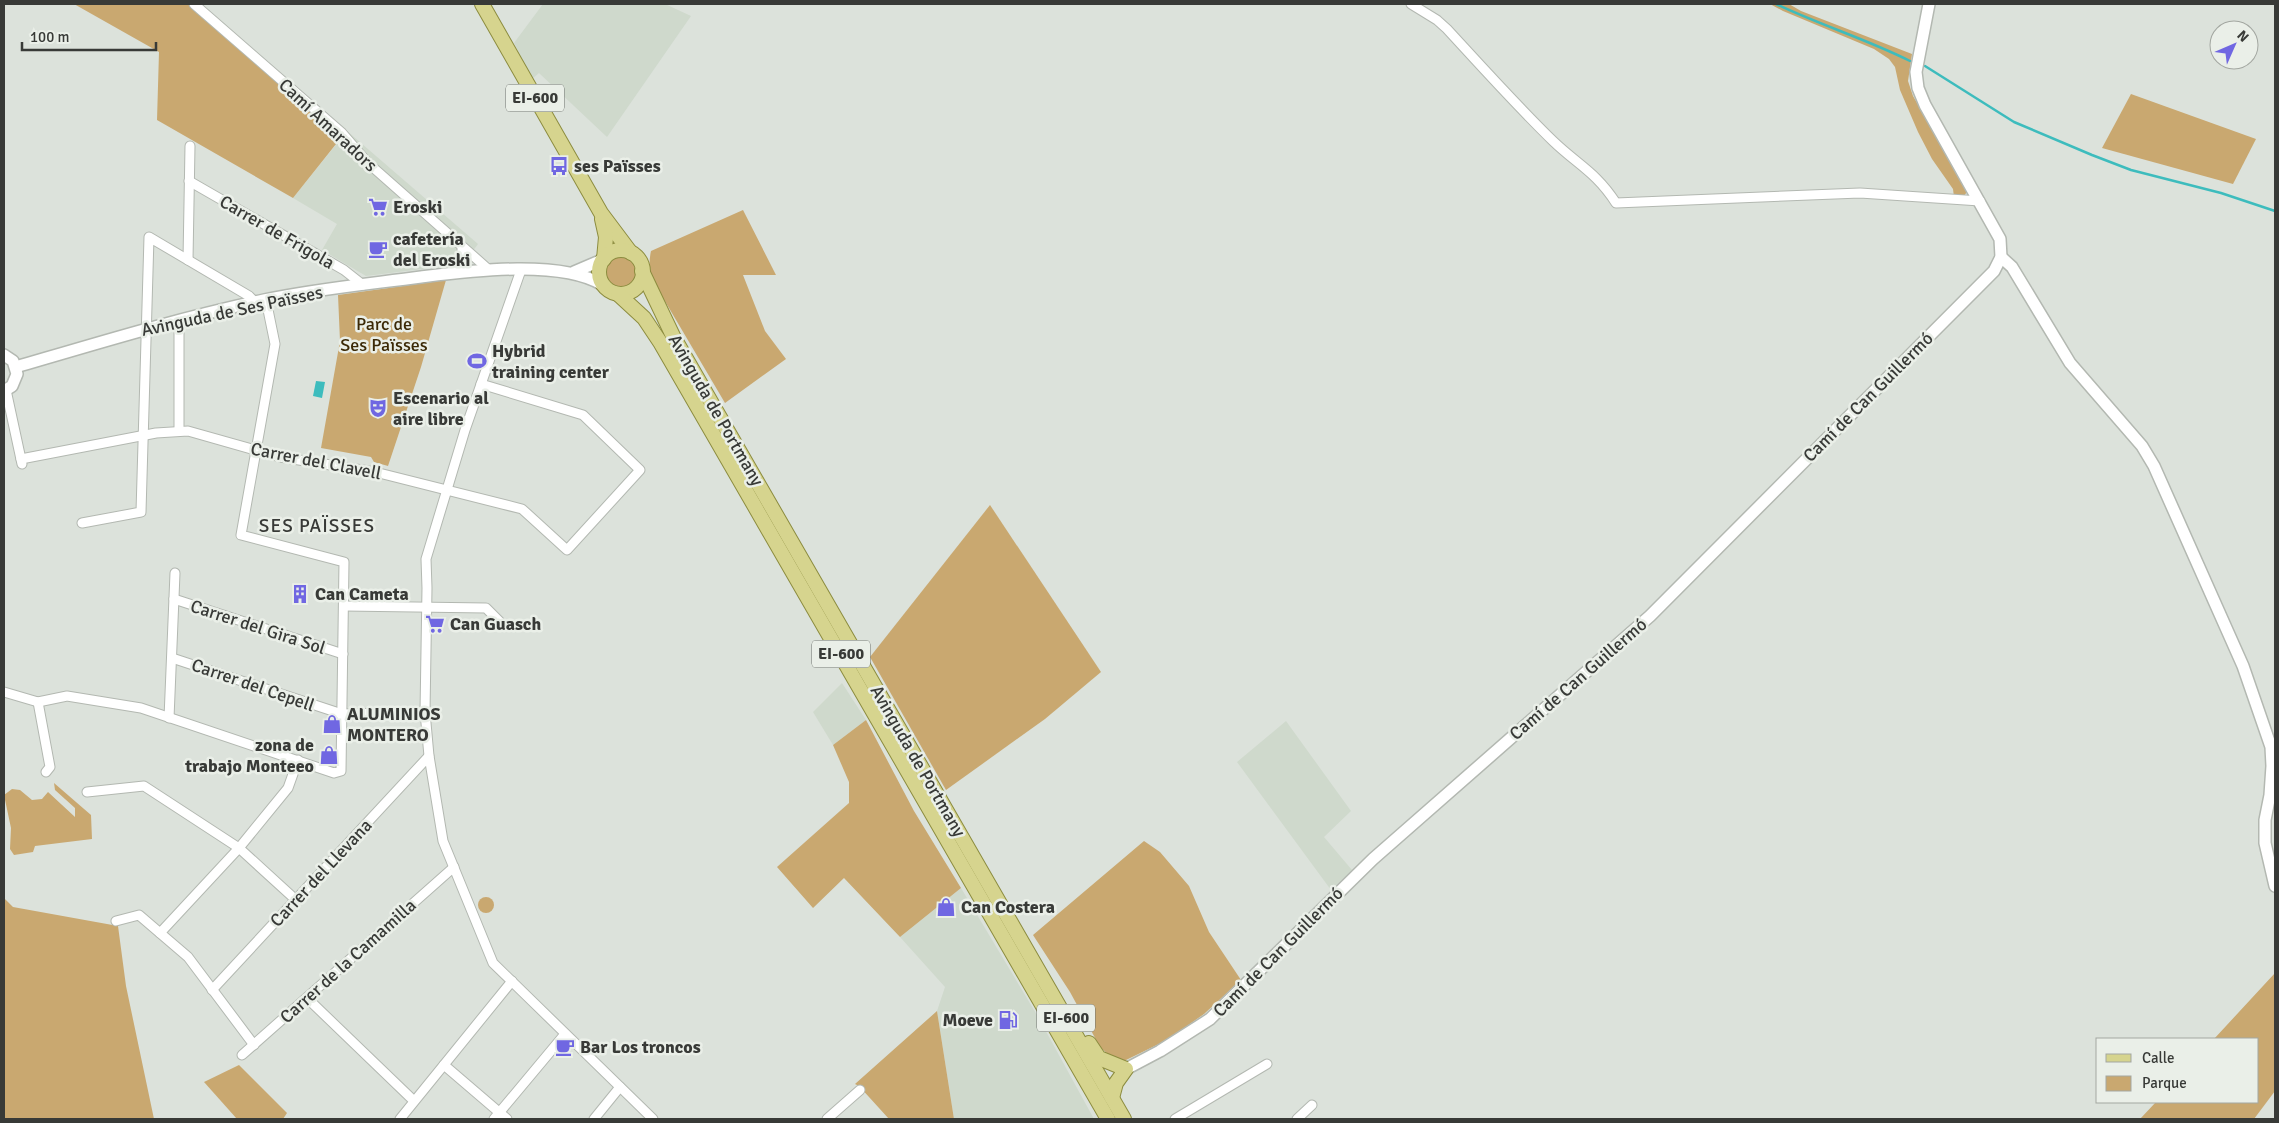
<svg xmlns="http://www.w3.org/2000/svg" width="2279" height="1123" font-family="Signika,sans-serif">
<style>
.built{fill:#cfd9cc}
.green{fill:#c9a870}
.water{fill:#3dbcbd}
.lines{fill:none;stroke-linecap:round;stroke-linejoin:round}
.stream{stroke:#3dbcbd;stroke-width:2.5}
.street-casing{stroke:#b3b8b1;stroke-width:11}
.secondary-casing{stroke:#b3b8b1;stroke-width:14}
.primary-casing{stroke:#8c8c3f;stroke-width:16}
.street{stroke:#fff;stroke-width:9}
.secondary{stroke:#fff;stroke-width:11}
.primary{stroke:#d6d48e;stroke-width:14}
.labels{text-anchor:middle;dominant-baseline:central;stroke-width:5;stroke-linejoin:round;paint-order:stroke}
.shield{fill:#eaefe8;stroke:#6d706c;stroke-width:1}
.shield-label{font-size:16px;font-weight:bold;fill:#383a37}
.street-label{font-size:18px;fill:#383a37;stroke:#eaefe8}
.poi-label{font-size:18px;font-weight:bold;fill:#383a37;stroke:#eaefe8;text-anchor:start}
.park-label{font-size:18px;fill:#3b2906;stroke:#eaefe8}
.neighbourhood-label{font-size:19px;letter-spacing:1px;fill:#383a37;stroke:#eaefe8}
</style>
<rect width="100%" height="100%" fill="#dce2db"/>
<g class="built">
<path d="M543,4H665L691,16L607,137L539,73L532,79L514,43Z"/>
<path d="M347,131L478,244L463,264L366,276L322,250L337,224L293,198Z"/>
<path d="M842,683L866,720L833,745L813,712Z"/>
<path d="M1286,721L1351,811L1324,837L1352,870L1331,890L1237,762Z"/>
<path d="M961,888L1037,1015L1094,1119H954L937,1011L945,987L900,937Z"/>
</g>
<g class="green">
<path d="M74,4H189L340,139L293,198L157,120L159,52Z"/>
<path d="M1770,4H1789L1801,11L1912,54L1908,81L1913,96L1966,187L1967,192L1963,197H1954L1953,189L1932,159L1918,132L1900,90L1895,67L1889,59L1874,49L1783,11Z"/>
<path d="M2131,94L2256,139L2233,184L2102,148Z"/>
<path d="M743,210L776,275H743L765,331L786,359L725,403L656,286C650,273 648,265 651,251Z"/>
<circle cx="620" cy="272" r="16"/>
<path d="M446,280L421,367L388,466L374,462L371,457L321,448L340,341L338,295Z"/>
<path d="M990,505L1101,672L1045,719L946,790L870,657Z"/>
<path d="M866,720L914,811L961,888L900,937L844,878L813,908L777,867L849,803V782L833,745Z"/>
<path d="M54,783L91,815L92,839L35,846L33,852L14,855L10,849L11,828L4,795L12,789L20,790L32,800L42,799L48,792L75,817V808L55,790Z"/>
<path d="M1144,841L1160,852L1189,886L1209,932L1241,980L1204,1014L1167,1040L1124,1061L1110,1056L1100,1047L1070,992L1033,935Z"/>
<circle cx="486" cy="905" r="8"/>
<path d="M4,898L13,907L118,926L126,986L154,1119H4Z"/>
<path d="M2275,973V1091L2254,1119H2140L2156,1102H2258V1039H2214Z"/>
<path d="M937,1011L954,1119H889L859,1086L855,1084Z"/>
<path d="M239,1065L287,1113L283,1119H237L204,1082Z"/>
</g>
<path class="water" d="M316,381L325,382L322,398L313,396Z"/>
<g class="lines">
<g class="stream">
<path d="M1776,4C1820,25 1866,39 1910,61"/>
<path d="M1925,66L2014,122L2092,155L2131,170L2221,193L2275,211"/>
</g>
<g class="street-casing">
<g id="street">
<path d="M194,4L342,133L368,163L488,269"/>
<path d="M1411,4L1437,20L1447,29C1482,67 1516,105 1553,141C1578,165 1596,172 1616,203L1860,193L1980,201"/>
<path d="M189,181L344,270L363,285"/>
<path d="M188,260L190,146"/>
<path d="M521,270L465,430L426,559L427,588L425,712L429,756L443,841L493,963L653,1119"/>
<path d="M455,273L462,258V247"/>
<path d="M6,390L22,464"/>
<path d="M179,431V321"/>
<path d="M21,459L156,433L188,431L280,457L375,472L522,509L567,550L640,470L583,415L481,384"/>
<path d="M82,523L141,512L149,237L249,296L255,302"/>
<path d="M174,599L343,654"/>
<path d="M344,606L486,608L500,622"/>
<path d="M172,658L342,714L425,712"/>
<path d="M4,692L38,702L67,696L141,708L334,773L341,771L344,562L241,535L275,344L266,300"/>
<path d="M38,702L50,767L46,772"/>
<path d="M169,718L175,573"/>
<path d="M87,792L144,786L239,848L296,900"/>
<path d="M116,921L139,915L188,957L254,1045"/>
<path d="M160,933L239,848L288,788L298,760"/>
<path d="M212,990L429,756"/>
<path d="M307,998L414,1101"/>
<path d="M242,1055L454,867"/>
<path d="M444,1065L507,1119"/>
<path d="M400,1119L512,981"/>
<path d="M494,1119L565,1034"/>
<path d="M594,1119L620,1087"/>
<path d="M827,1119L860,1090"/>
<path d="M1175,1119L1267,1064"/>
<path d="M1297,1119L1312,1105"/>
</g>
</g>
<g class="secondary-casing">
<g id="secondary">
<path d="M2001,257L2012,267L2070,363L2142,446L2154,466L2243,666L2271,747L2272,766L2270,795L2265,820V843L2275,886"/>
<path d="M574,272L602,260"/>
<path d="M4,355L13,361L17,374L12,386L4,391"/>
<path d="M16,367C98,343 180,318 264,300C316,289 369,284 421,277C470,271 561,259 603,285"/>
<path d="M1126,1069L1160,1051L1210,1019L1373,859L1650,616L1994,271L2001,257L2000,239L1925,105L1918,88L1916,72L1929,4"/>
</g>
</g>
<g class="primary-casing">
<g id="primary">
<path d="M482,4L601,213L631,253"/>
<path d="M602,219L606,237L604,259"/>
<circle cx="621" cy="272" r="22"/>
<path d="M642,271L673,336L1124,1119"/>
<path d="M618,294L644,318L660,342L1108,1119"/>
<path d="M1089,1043L1099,1058L1126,1069L1116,1083L1112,1098"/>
</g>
</g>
<use href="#street" class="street"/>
<use href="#secondary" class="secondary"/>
<use href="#primary" class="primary"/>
</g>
<defs>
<g id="bus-bare" transform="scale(1.5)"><path d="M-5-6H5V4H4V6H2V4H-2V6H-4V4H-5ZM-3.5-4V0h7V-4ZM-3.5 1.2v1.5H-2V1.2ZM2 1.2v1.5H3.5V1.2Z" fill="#7067e2" stroke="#eaefe8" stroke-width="2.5" paint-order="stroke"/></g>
<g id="supermarket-bare" transform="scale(1.5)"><path d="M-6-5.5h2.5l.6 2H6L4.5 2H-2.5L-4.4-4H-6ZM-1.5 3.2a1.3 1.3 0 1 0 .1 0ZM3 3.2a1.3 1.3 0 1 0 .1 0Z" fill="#7067e2" stroke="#eaefe8" stroke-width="2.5" paint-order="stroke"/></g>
<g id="cafe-bare" transform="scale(1.5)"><path d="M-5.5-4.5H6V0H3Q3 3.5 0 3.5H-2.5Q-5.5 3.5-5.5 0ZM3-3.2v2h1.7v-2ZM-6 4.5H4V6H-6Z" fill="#7067e2" stroke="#eaefe8" stroke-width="2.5" paint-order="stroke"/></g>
<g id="stadium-bare" transform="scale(1.5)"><path d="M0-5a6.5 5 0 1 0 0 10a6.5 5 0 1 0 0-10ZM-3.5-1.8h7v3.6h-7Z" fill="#7067e2" stroke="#eaefe8" stroke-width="2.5" paint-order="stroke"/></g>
<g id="theatre-bare" transform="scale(1.5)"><path d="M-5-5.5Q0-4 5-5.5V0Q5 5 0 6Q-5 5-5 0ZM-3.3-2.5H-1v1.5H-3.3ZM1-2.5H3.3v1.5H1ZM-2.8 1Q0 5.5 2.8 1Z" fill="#7067e2" stroke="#eaefe8" stroke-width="2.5" paint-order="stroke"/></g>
<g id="building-bare" transform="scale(1.5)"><path d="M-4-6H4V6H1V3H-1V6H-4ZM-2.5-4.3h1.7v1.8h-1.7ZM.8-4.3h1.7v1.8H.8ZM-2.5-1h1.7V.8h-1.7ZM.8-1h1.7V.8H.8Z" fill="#7067e2" stroke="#eaefe8" stroke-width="2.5" paint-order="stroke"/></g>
<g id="shop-bare" transform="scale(1.5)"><path d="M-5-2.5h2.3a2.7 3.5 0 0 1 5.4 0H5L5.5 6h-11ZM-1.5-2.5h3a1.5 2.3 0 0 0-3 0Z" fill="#7067e2" stroke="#eaefe8" stroke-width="2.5" paint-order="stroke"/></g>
<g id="fuel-bare" transform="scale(1.5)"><path d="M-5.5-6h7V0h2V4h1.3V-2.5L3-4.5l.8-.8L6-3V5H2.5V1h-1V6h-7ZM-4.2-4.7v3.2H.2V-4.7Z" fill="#7067e2" stroke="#eaefe8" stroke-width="2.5" paint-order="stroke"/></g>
</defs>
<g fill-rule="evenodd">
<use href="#bus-bare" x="559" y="166"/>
<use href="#supermarket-bare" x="378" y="207"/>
<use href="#cafe-bare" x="378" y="249"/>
<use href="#stadium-bare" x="477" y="361"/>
<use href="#theatre-bare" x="378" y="408"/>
<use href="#building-bare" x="300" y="594"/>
<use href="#supermarket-bare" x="435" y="624"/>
<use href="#shop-bare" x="332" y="724"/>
<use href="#shop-bare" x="329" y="755"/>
<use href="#shop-bare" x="946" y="907"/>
<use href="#fuel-bare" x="1008" y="1020"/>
<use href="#cafe-bare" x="565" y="1047"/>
</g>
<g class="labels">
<g class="shield">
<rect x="506" y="84.5" width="58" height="27" rx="4"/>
<rect x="812" y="640.5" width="58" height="27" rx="4"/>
<rect x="1037" y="1004.5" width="58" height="27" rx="4"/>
</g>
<g class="shield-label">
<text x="535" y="98">EI-600</text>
<text x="841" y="654">EI-600</text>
<text x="1066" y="1018">EI-600</text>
</g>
<g class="street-label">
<text transform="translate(328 125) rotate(43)">Camí Amaradors</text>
<text transform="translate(277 232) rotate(30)">Carrer de Frigola</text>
<text transform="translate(232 311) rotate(-12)">Avinguda de Ses Païsses</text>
<text transform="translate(1868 397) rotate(-45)">Camí de Can Guillermó</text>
<text transform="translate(716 410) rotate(60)">Avinguda de Portmany</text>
<text transform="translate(316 461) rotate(11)">Carrer del Clavell</text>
<text transform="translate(258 627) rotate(18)">Carrer del Gira Sol</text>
<text transform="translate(1578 679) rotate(-41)">Camí de Can Guillermó</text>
<text transform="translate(253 685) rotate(19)">Carrer del Cepell</text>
<text transform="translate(918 761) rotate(60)">Avinguda de Portmany</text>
<text transform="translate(321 873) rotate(-47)">Carrer del Llevana</text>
<text transform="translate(1278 952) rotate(-45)">Camí de Can Guillermó</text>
<text transform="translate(348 961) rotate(-42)">Carrer de la Camamilla</text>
</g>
<g class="poi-label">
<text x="574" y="166">ses Païsses</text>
<text x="393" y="207">Eroski</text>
<text x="393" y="239">cafetería<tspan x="393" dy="21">del Eroski</tspan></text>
<text x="492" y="351">Hybrid<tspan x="492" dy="21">training center</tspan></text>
<text x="393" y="398">Escenario al<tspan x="393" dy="21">aire libre</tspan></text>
<text x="315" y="594">Can Cameta</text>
<text x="450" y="624">Can Guasch</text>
<text x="347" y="714">ALUMINIOS<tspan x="347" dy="21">MONTERO</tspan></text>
<text x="314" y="745" text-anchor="end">zona de<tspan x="314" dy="21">trabajo Monteeo</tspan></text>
<text x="961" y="907">Can Costera</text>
<text x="993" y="1020" text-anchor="end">Moeve</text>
<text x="580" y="1047">Bar Los troncos</text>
</g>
<g class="park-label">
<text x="384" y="324">Parc de<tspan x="384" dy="21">Ses Païsses</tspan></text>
</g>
<g class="neighbourhood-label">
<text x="317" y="526">SES PAÏSSES</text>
</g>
</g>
<rect width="2279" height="1123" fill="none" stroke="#383a37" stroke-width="10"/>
<rect x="2096" y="1038" width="162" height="65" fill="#eaefe8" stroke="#a3a7a1"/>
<rect x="2106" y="1054" width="25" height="8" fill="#d6d48e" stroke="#a3a7a1"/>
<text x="2142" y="1063" font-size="15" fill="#383a37">Calle</text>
<rect x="2106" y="1076" width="25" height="15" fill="#c9a870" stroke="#a3a7a1"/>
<text x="2142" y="1088" font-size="15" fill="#383a37">Parque</text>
<g transform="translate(2234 45) rotate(45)"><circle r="24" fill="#eaefe8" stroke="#a3a7a1"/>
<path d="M0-4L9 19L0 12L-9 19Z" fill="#7067e2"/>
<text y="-8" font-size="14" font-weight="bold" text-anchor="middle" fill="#383a37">N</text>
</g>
<path d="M22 42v8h134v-8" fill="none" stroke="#383a37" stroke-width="2.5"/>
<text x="30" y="42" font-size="15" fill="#383a37" stroke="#eaefe8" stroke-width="4" paint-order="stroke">100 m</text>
</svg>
